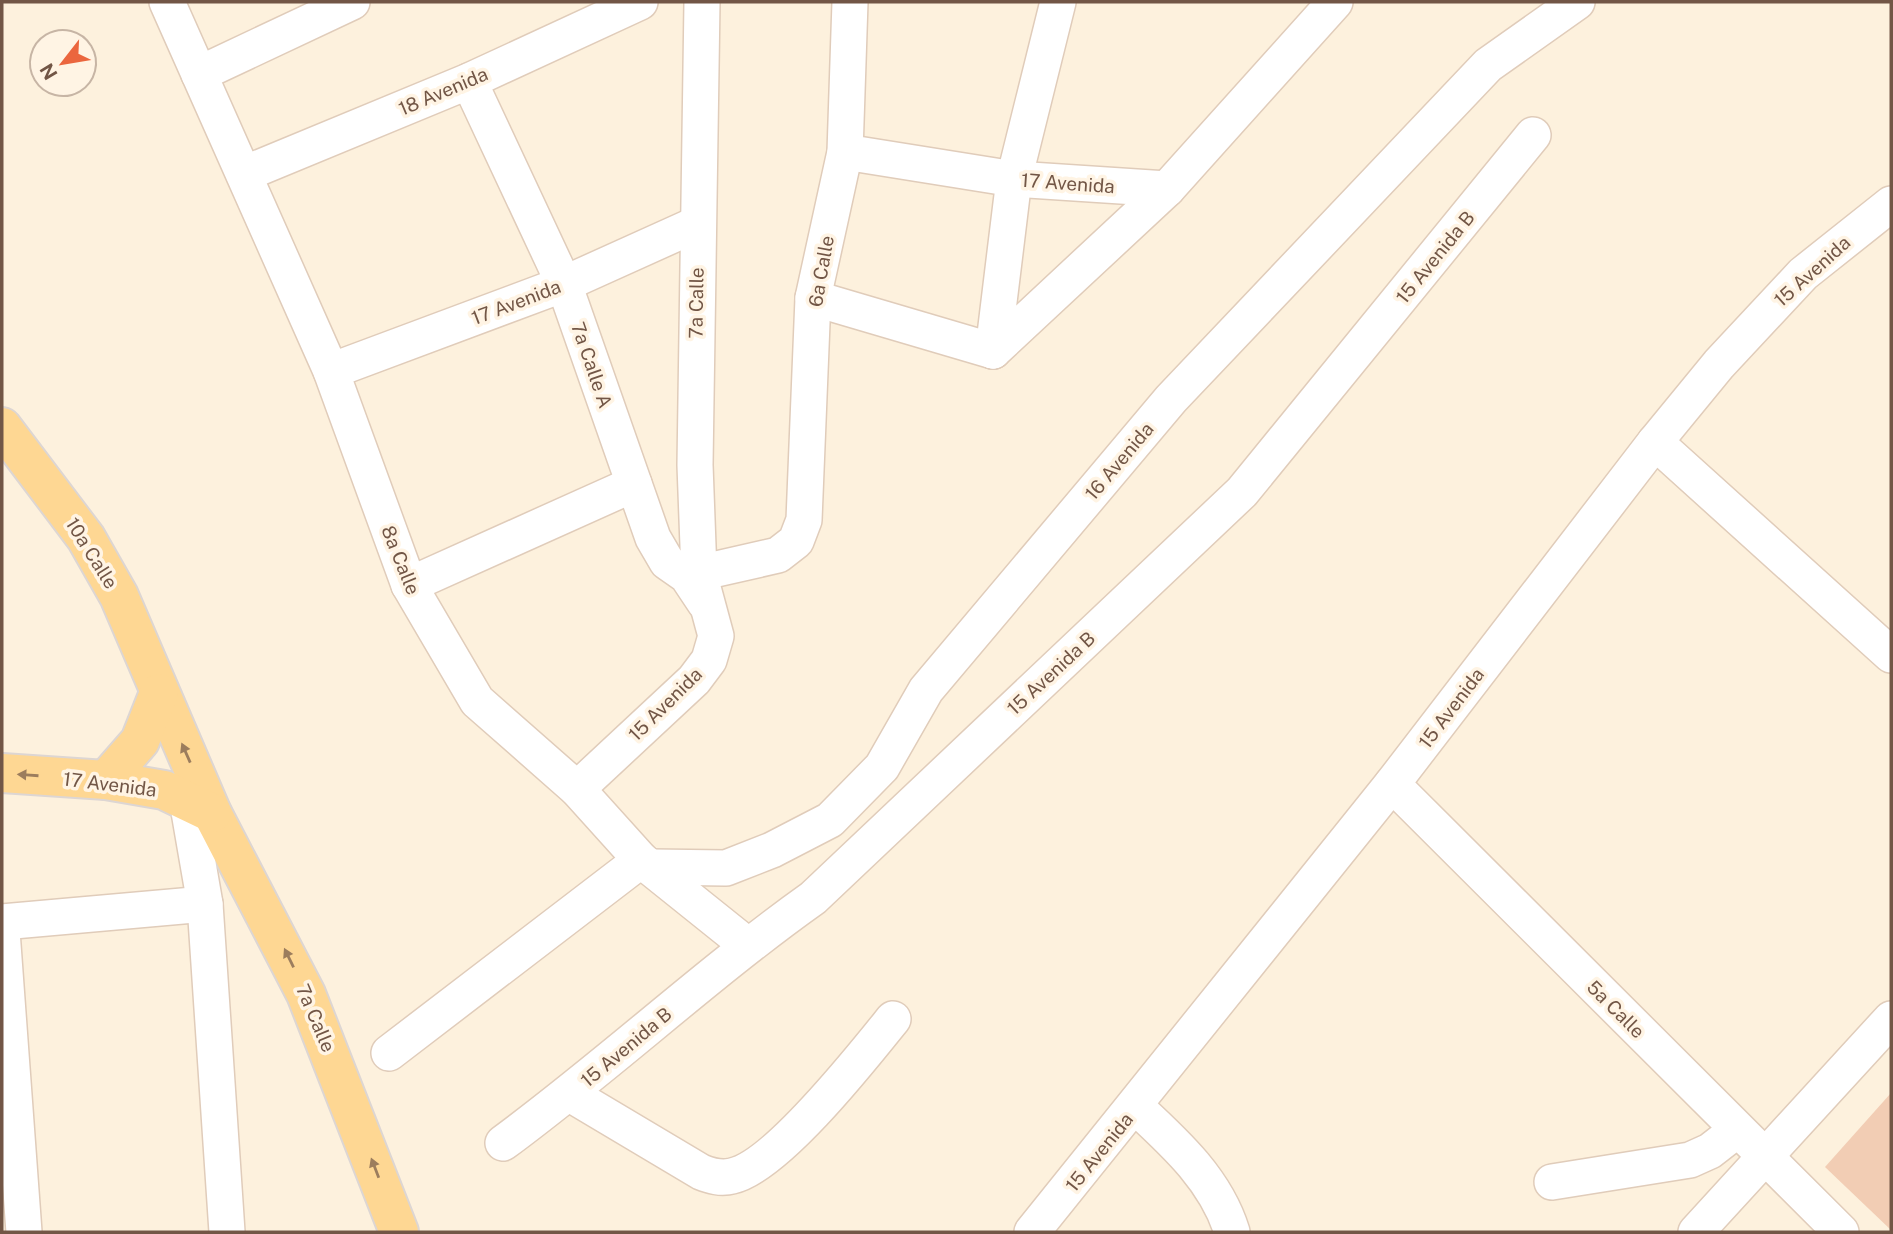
<svg xmlns="http://www.w3.org/2000/svg" width="1893" height="1234" font-family="'Public Sans',sans-serif">
<style>
.building{fill:#f2cdb4}
.lines{fill:none;stroke-linecap:round;stroke-linejoin:round}
.minor-casing{stroke:#e0ccba;stroke-width:38}
.major-casing{stroke:#ddd6d3;stroke-width:42}
.minor{stroke:#fff;stroke-width:35}
.major{stroke:#fed793;stroke-width:38}
.oneway{fill:#9c7d5d}
.labels{text-anchor:middle;dominant-baseline:central;stroke-width:7;stroke-linejoin:round;paint-order:stroke}
.street-label{font-size:19px;fill:#725646;stroke:#fff4e4}
</style>
<rect width="100%" height="100%" fill="#fdf1dd"/>
<path class="building" d="M1891,1093V1230L1825,1167Z"/>
<g class="lines">
<g class="minor-casing">
<g id="minor">
<path d="M167,2L331,371L409,585L477,701L577,789L641,860L747,945"/>
<path d="M199,74L352,2"/>
<path d="M469,81L564,284L653,538L667,562L687,576L705,603"/>
<path d="M845,152L1014,179L1167,189"/>
<path d="M244,174L469,81L640,2"/>
<path d="M813,298L993,351"/>
<path d="M993,351L1167,189L1335,2"/>
<path d="M993,351L1014,179L1058,2"/>
<path d="M331,371L564,284L697,224"/>
<path d="M1655,442L1891,655"/>
<path d="M699,573L778,555L796,541L804,520L813,298L845,152L850,2"/>
<path d="M409,585L634,484"/>
<path d="M1392,784L1841,1232"/>
<path d="M577,789L694,680L709,660L716,636L699,573L695,465L702,2"/>
<path d="M187,800L205,904L227,1232"/>
<path d="M652,867L726,868L772,850L830,820L882,767L926,690L1171,399L1488,65L1577,2"/>
<path d="M2,922L205,904"/>
<path d="M2,931L24,1232"/>
<path d="M389,1053L641,860"/>
<path d="M570,1094L701,1172C711,1176 721,1179 732,1176C776,1167 864,1055 893,1019"/>
<path d="M1136,1107C1175,1143 1216,1180 1232,1232"/>
<path d="M503,1143C609,1065 706,974 813,898L1242,492L1533,135"/>
<path d="M1552,1182L1690,1160L1710,1151L1737,1130"/>
<path d="M1032,1232L1392,784L1655,442L1719,364L1803,274L1891,204"/>
<path d="M1696,1232L1891,1019"/>
</g>
</g>
<g class="major-casing">
<g id="major">
<path d="M2,427L86,538L119,596L212,813L306,994L399,1232"/>
<path d="M2,773L106,780L164,790L212,813"/>
<path d="M106,780L140,741L159,693"/>
</g>
</g>
<use href="#minor" class="minor"/>
<use href="#major" class="major"/>
</g>
<defs><path id="oneway-solid" d="M-6-.8H1V-3.2L6.5 0L1 3.2V.8H-6Z" transform="scale(1.75)"/></defs>
<g class="oneway">
<use href="#oneway-solid" transform="translate(186 753) rotate(-114)"/>
<use href="#oneway-solid" transform="translate(28 775) rotate(-176)"/>
<use href="#oneway-solid" transform="translate(289 958) rotate(-116)"/>
<use href="#oneway-solid" transform="translate(375 1168) rotate(-111)"/>
</g>
<g class="labels">
<g class="street-label">
<text transform="translate(443 91) rotate(-23)">18 Avenida</text>
<text transform="translate(1068 183) rotate(4)">17 Avenida</text>
<text transform="translate(1435 257) rotate(-51)">15 Avenida B</text>
<text transform="translate(821 271) rotate(-80)">6a Calle</text>
<text transform="translate(1812 271) rotate(-42)">15 Avenida</text>
<text transform="translate(516 302) rotate(-21)">17 Avenida</text>
<text transform="translate(696 303) rotate(-89)">7a Calle</text>
<text transform="translate(592 365) rotate(71)">7a Calle A</text>
<text transform="translate(1119 461) rotate(-50)">16 Avenida</text>
<text transform="translate(92 553) rotate(58)">10a Calle</text>
<text transform="translate(401 560) rotate(68)">8a Calle</text>
<text transform="translate(1051 673) rotate(-43)">15 Avenida B</text>
<text transform="translate(665 704) rotate(-45)">15 Avenida</text>
<text transform="translate(1451 708) rotate(-53)">15 Avenida</text>
<text transform="translate(110 784) rotate(7)">17 Avenida</text>
<text transform="translate(1616 1009) rotate(45)">5a Calle</text>
<text transform="translate(316 1018) rotate(67)">7a Calle</text>
<text transform="translate(626 1047) rotate(-40)">15 Avenida B</text>
<text transform="translate(1099 1152) rotate(-51)">15 Avenida</text>
</g>
</g>
<rect width="1893" height="1234" fill="none" stroke="#725646" stroke-width="7"/>
<g transform="translate(63 63) rotate(239)"><circle r="33" fill="#fff4e4" stroke="#c7b5a5" stroke-width="2"/>
<path d="M0-5L12 26L0 18L-12 26Z" fill="#eb663e"/>
<text y="-10" font-size="19" font-weight="bold" text-anchor="middle" fill="#725646">N</text>
</g>
</svg>
